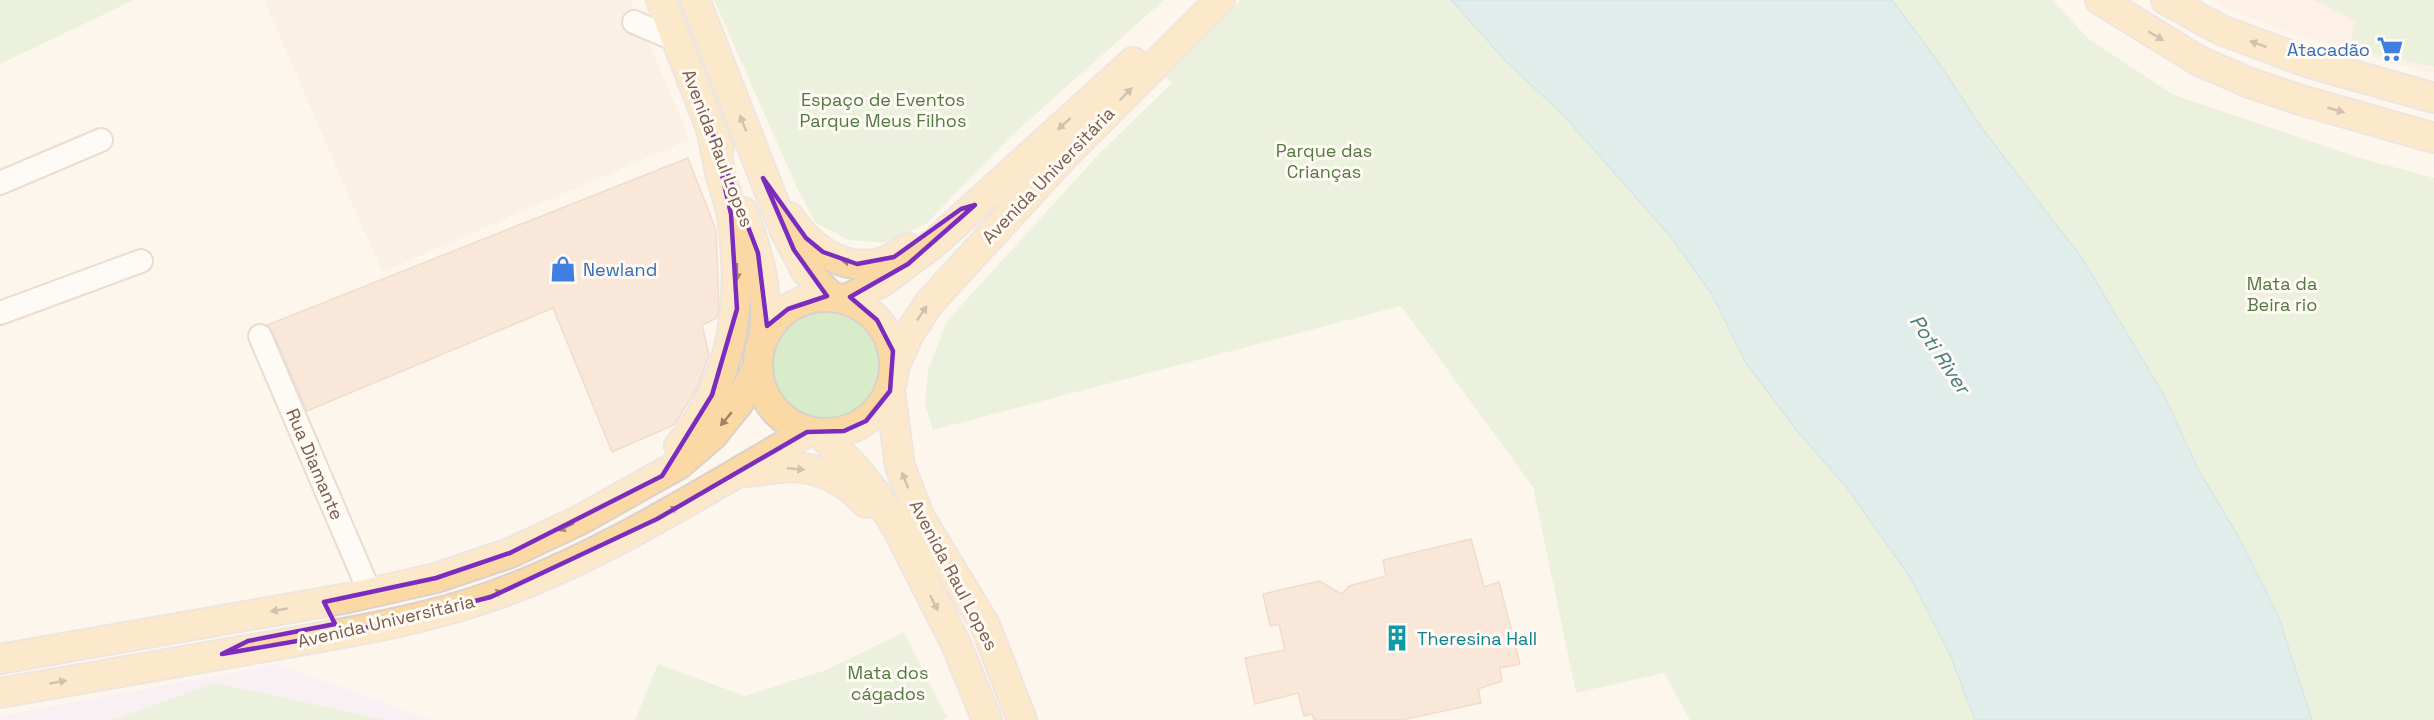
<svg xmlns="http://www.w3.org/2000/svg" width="2434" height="720" font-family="'Space Grotesk',sans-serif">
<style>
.residential{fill:#f5e8da}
.commercial{fill:#fde8e0}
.education{fill:#f3e8fa}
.green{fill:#d8ecc9}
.water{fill:#bfe3e8;stroke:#a5d3da;stroke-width:1.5}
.building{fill:#f3d5c3;stroke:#e6bba3;stroke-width:1.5}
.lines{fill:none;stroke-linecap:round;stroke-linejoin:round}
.minor-casing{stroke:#d1beb0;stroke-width:26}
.major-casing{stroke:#dad1cd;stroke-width:32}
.minor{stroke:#fff;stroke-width:22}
.major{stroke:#fbd9a5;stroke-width:28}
.oneway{fill:#a18267}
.marked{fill:none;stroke:#7b2cbf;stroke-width:4.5;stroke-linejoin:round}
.labels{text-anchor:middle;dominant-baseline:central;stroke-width:6;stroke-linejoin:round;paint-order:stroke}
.shop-label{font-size:18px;fill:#366cbe;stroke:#fffaf3;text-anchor:end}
.park-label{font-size:18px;fill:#537a41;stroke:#fffaf3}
.street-label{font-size:18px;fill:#7a5c4d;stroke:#fffaf3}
.culture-label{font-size:18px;fill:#0d838f;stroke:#fffaf3;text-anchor:start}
.water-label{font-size:20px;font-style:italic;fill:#437c86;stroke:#fffaf3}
</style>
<rect width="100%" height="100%" fill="#fdf6ec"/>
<path class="residential" d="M264,0H630L690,139L382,272Z"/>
<path class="commercial" d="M2212,0H2434V73L2400,65L2291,33L2225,8Z"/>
<path class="education" d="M277,664L431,720H0V716Z"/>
<g class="green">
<path d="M0,0H134L0,64Z"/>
<path d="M714,0H1164L1012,135L926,224L887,243L849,240L816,223L798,190Z"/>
<path d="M1241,0H1451L1505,60L1565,117L1671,237L1713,296L1746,363L1795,428L1847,488L1910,577L1950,655L1975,720H1690L1664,673L1576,693L1533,487L1401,306L933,430L925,405L928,370L947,321L1098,155L1172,83L1163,74Z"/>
<path d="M1892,0H2052L2089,39L2174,95L2360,158L2434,178V720H2312L2278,615L2241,541L2198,469L2164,395L2082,258L1984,131L1939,63Z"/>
<path d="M2313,0H2434V67L2348,48L2356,21Z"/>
<circle cx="826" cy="365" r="54"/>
<path d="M904,632L947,718L943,720H635L658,664L745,696L826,670Z"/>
<path d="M216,683L385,720H111Z"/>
</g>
<path class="water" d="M1451,0H1892L1939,63L1984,131L2082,258L2164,395L2198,469L2241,541L2278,615L2312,720H1975L1950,655L1910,577L1847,488L1795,428L1746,363L1713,296L1671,237L1565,117L1505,60Z"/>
<g class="building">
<path d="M688,158L716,230L719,307L717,318L702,325L709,355L698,387L674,425L612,452L553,308L307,411L272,331L267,325Z"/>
<path d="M1471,539L1484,587L1499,582L1520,664L1500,668L1502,681L1478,689L1481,703L1402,720H1314L1312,714L1304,716L1298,693L1255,704L1245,658L1285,650L1279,624L1270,626L1263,594L1319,581L1342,594L1349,586L1386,576L1383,560Z"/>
</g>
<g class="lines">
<g class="minor-casing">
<g id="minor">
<path d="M634,22L676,40"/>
<path d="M0,183L101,140"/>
<path d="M0,313L141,261"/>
<path d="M260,336L370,593"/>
</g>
</g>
<g class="major-casing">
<g id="major">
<path d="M661,0L719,149"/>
<path d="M695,0L785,231L806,271L832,297"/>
<path d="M2100,0L2199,61L2250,83L2297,99L2434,138"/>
<path d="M2166,0L2221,30L2310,63L2434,98"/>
<path d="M743,212C758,253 769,290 764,334"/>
<path d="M789,217C808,246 842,272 879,263C890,261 899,254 908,248"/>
<circle cx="826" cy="365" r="68"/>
<path d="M846,299L882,282L933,244L1133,62"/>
<path d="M895,365L910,332L930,302L1062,158L1220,0"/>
<path d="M890,391L900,466L919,516L985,625L1022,720"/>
<path d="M821,434L857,470L876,494L897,528L956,644L987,720"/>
<path d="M679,446C735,380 744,300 732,217C730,203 725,190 721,177C718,162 715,147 712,132"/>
<path d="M747,472C758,471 768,469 779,468C814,464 843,478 866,503"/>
<path d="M0,659L348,598L436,578L510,553L580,520L678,465L713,435L738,404L757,369"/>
<path d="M0,693C94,676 188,660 282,644C351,632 423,620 489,597C603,557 704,491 807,432"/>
</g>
</g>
<use href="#minor" class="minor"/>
<use href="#major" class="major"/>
</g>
<defs><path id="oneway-solid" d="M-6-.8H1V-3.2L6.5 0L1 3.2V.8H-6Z" transform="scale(1.5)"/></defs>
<g class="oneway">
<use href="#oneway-solid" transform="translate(2156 36) rotate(31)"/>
<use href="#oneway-solid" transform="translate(2258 44) rotate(-160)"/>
<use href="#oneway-solid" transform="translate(1126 94) rotate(-45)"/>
<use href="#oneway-solid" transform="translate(2336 110) rotate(16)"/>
<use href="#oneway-solid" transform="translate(743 123) rotate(-111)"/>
<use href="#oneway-solid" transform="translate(1064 124) rotate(138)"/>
<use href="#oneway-solid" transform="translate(850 262) rotate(-169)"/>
<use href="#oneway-solid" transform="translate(737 272) rotate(90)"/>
<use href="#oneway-solid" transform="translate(922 313) rotate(-56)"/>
<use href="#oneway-solid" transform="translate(726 419) rotate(130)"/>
<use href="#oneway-solid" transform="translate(796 469) rotate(5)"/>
<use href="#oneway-solid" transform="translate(905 480) rotate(-111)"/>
<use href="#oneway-solid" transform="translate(671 511) rotate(-30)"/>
<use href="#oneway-solid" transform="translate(566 527) rotate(155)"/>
<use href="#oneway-solid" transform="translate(495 594) rotate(-21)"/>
<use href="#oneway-solid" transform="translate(934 603) rotate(63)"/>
<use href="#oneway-solid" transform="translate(279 610) rotate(170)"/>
<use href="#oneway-solid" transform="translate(58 682) rotate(-10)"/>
</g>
<path d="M0 0H2434V720H0ZM712,132L758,253L767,326L788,309L827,296L794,250L763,178L806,238L823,252L857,264L894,257L961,209L975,205L908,264L850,297L877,320L893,351L890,391L866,421L844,431L807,432L657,519L491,597L349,632L222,654L248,641L335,624L324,602L436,578L510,553L662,476L712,395L737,309L731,214Z" fill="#fdf6ec" fill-opacity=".55" fill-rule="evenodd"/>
<path class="marked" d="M712,132L758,253L767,326L788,309L827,296L794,250L763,178L806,238L823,252L857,264L894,257L961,209L975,205L908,264L850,297L877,320L893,351L890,391L866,421L844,431L807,432L657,519L491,597L349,632L222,654L248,641L335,624L324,602L436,578L510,553L662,476L712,395L737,309L731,214Z"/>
<defs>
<g id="supermarket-bare" transform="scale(2.07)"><path d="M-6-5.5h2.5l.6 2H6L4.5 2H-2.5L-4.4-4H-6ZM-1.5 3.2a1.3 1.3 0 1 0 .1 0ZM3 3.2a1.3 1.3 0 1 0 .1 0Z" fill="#3f7fe0" stroke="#fffaf3" stroke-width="2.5" paint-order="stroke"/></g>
<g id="shop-bare" transform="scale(2.07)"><path d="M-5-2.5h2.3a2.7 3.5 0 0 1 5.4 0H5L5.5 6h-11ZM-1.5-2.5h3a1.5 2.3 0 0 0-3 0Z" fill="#3f7fe0" stroke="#fffaf3" stroke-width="2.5" paint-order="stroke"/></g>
<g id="building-bare" transform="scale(2.07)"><path d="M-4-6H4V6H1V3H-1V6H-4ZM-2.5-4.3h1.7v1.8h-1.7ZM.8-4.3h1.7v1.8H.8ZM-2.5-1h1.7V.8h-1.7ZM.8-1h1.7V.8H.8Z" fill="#0f9aa8" stroke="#fffaf3" stroke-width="2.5" paint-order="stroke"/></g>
</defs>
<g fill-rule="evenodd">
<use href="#supermarket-bare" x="2390" y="49"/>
<use href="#shop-bare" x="563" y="269"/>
<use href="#building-bare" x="1397" y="638"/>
</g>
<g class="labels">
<g class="shop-label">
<text x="2370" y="49">Atacadão</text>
<text x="583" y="269" text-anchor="start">Newland</text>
</g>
<g class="park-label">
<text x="883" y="99">Espaço de Eventos<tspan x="883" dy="21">Parque Meus Filhos</tspan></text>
<text x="1324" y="150">Parque das<tspan x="1324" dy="21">Crianças</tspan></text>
<text x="2282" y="283">Mata da<tspan x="2282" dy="21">Beira rio</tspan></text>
<text x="888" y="672">Mata dos<tspan x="888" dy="21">cágados</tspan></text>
</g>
<g class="street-label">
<text transform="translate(718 148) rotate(69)">Avenida Raul Lopes</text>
<text transform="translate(1048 175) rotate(-46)">Avenida Universitária</text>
<text transform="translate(315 464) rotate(67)">Rua Diamante</text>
<text transform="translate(954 575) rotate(62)">Avenida Raul Lopes</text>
<text transform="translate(386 621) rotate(-13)">Avenida Universitária</text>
</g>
<g class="culture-label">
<text x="1417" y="638">Theresina Hall</text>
</g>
<g class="water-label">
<text transform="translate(1940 354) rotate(56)">Poti River</text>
</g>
</g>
</svg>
